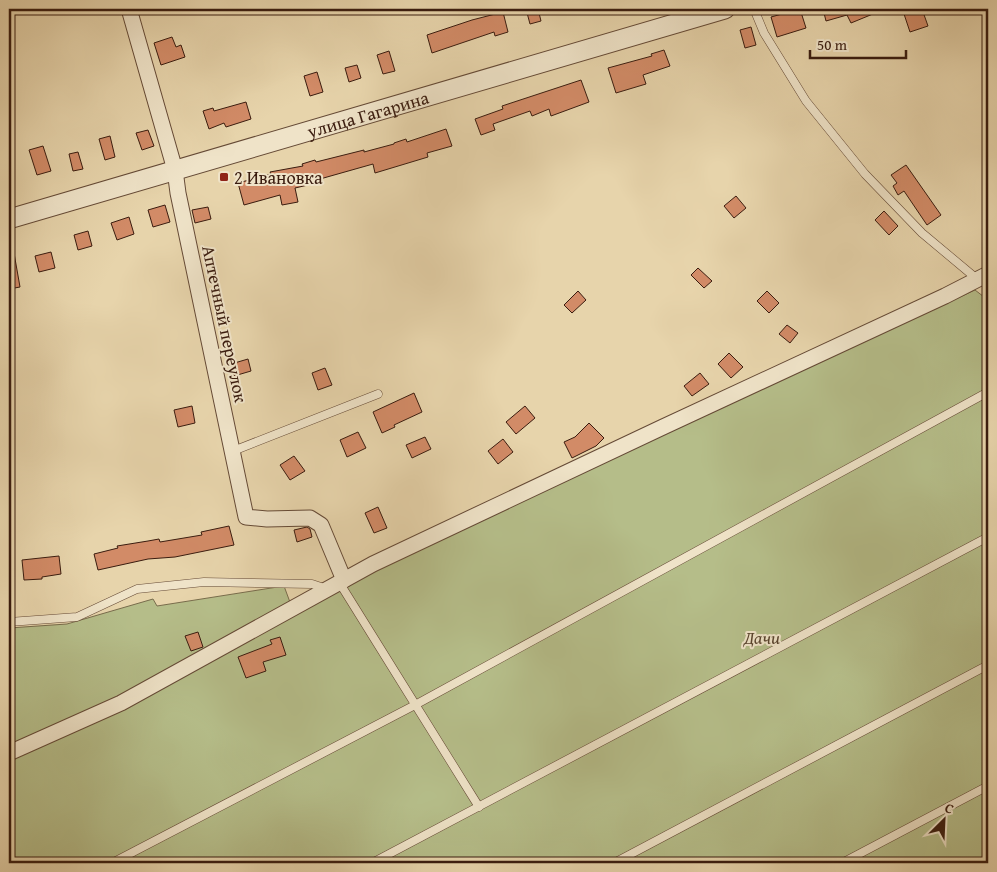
<svg xmlns="http://www.w3.org/2000/svg" width="997" height="872" font-family="'Gentium Book Plus',serif">
<style>
.green{fill:#b5bd89;stroke:#786c4c}
.building{fill:#d28b67;stroke:#3a1c0f}
.lines{fill:none;stroke-linecap:round;stroke-linejoin:round}
.service-casing{stroke:#654a36;stroke-width:9}
.minor-casing{stroke:#654a36;stroke-width:17}
.tertiary-casing{stroke:#654a36;stroke-width:21}
.service{stroke:#efe3c8;stroke-width:8}
.minor{stroke:#efe3c8;stroke-width:15}
.tertiary{stroke:#efe3c8;stroke-width:19}
.poi-dot{fill:#8f2418;stroke:#efe3c8;stroke-width:2}
.labels{text-anchor:middle;dominant-baseline:central;stroke-width:4;stroke-linejoin:round;paint-order:stroke}
.street-label{font-size:18px;fill:#3a1c0f;stroke:#efe3c8}
.poi-label{font-size:18px;fill:#3a1c0f;stroke:#efe3c8;text-anchor:start}
.park-label{font-size:18px;font-style:italic;fill:#59442e;stroke:#efe3c8}
</style>
<rect width="100%" height="100%" fill="#e7d4ab"/>
<filter id="stains"><feTurbulence type="fractalNoise" baseFrequency=".004" numOctaves="4"/><feColorMatrix values="0 0 0 0 .2 0 0 0 0 .09 0 0 0 0 .02 0 0 0 .5 -.17"/></filter>
<radialGradient id="worn" r=".72"><stop offset=".6" stop-color="#630" stop-opacity="0"/><stop offset="1" stop-color="#630" stop-opacity=".3"/></radialGradient>
<path class="green" d="M975,290L988,300V863H9V628L67,624L153,599L157,606L284,586L294,613L346,584L718,408Z"/>
<g class="building">
<path d="M526,9H538L541,21L530,24Z"/>
<path d="M800,9L806,28L777,37L771,17Z"/>
<path d="M823,9H885L851,23L847,15L826,21Z"/>
<path d="M910,9H922L928,26L910,32L903,11Z"/>
<path d="M503,12L508,32L495,36L494,32L432,53L427,35L472,20Z"/>
<path d="M751,27L756,45L745,48L740,30Z"/>
<path d="M172,37L176,47L181,45L185,57L161,65L154,43Z"/>
<path d="M664,50L670,66L643,75L646,84L616,93L608,68L652,56L651,54Z"/>
<path d="M389,51L395,71L383,74L377,55Z"/>
<path d="M357,65L361,78L349,82L345,68Z"/>
<path d="M317,72L323,92L310,96L304,76Z"/>
<path d="M581,80L589,102L551,116L549,109L532,116L530,111L493,124L495,130L481,135L475,119L503,109L502,106Z"/>
<path d="M246,102L251,119L226,127L224,123L209,129L203,111L213,108L214,111Z"/>
<path d="M446,129L452,146L427,153L428,157L375,173L373,164L320,179L321,182L295,188L298,202L282,205L280,195L244,205L238,183L271,174L270,172L303,166L302,164L315,160L316,162L364,150V152L394,144V143L406,139L407,142Z"/>
<path d="M148,130L154,146L142,150L136,133Z"/>
<path d="M110,136L115,157L105,160L99,139Z"/>
<path d="M43,146L51,171L37,175L29,150Z"/>
<path d="M78,152L83,169L73,171L69,154Z"/>
<path d="M906,165L941,215L927,225L904,191L898,195L893,186L897,183L891,175Z"/>
<path d="M736,196L746,208L734,218L724,206Z"/>
<path d="M165,205L170,222L153,227L148,210Z"/>
<path d="M208,207L211,219L195,223L192,210Z"/>
<path d="M884,211L898,226L889,235L875,220Z"/>
<path d="M129,217L134,234L117,240L111,223Z"/>
<path d="M88,231L92,246L78,250L74,235Z"/>
<path d="M51,252L55,268L39,272L35,256Z"/>
<path d="M9,253H14L20,287L9,289Z"/>
<path d="M698,268L712,281L704,288L691,275Z"/>
<path d="M578,291L586,300L572,313L564,305Z"/>
<path d="M767,291L779,303L769,313L757,301Z"/>
<path d="M787,325L798,333L790,343L779,334Z"/>
<path d="M729,353L743,367L731,378L718,364Z"/>
<path d="M248,359L251,371L234,376L231,364Z"/>
<path d="M325,368L332,385L318,390L312,373Z"/>
<path d="M700,373L709,384L692,396L684,386Z"/>
<path d="M414,393L422,412L394,425L395,427L382,433L373,412Z"/>
<path d="M192,406L195,423L178,427L174,410Z"/>
<path d="M525,406L535,418L516,434L506,422Z"/>
<path d="M589,423L604,438L596,446L572,458L564,442L575,437Z"/>
<path d="M358,432L366,448L347,457L340,440Z"/>
<path d="M425,437L431,449L412,458L406,445Z"/>
<path d="M503,439L513,452L498,464L488,451Z"/>
<path d="M294,456L305,471L290,480L280,465Z"/>
<path d="M378,507L387,528L374,533L365,513Z"/>
<path d="M229,526L234,545L175,557L148,559L98,570L94,554L118,548L117,546L148,541L159,539L160,542L202,535L201,532Z"/>
<path d="M307,527L310,529L312,537L297,542L294,530Z"/>
<path d="M59,556L61,574L42,577V579L24,580L22,560Z"/>
<path d="M198,632L203,647L191,651L185,636Z"/>
<path d="M280,637L286,655L263,662L266,671L246,678L238,657L272,644L270,640Z"/>
</g>
<g class="lines">
<g class="service-casing">
<g id="service">
<path d="M754,9L764,33L806,101L865,174L922,233L977,279"/>
<path d="M233,451L378,394"/>
<path d="M339,582L479,807"/>
<path d="M9,622L77,617L137,589L204,582L312,584L327,589"/>
<path d="M112,863L415,705L988,392"/>
<path d="M372,863L988,537"/>
<path d="M614,863L988,665"/>
<path d="M842,863L988,786"/>
</g>
</g>
<g class="minor-casing">
<g id="minor">
<path d="M129,9L175,170L178,193L246,517L267,519L310,518L321,525L344,580"/>
<path d="M9,753L121,703L373,564L663,427L945,296L988,274"/>
</g>
</g>
<g class="tertiary-casing">
<g id="tertiary">
<path id="s1" d="M9,219L725,9"/>
</g>
</g>
<use href="#service" class="service"/>
<use href="#minor" class="minor"/>
<use href="#tertiary" class="tertiary"/>
</g>
<rect class="poi-dot" x="219" y="172" width="10" height="10" rx="2.5"/>
<g class="labels">
<g class="street-label">
<text stroke="none"><textPath href="#s1" startOffset="374">улица Гагарина</textPath></text>
<text transform="translate(225 324) rotate(78)">Аптечный переулок</text>
</g>
<g class="poi-label">
<text x="234" y="177">2 Ивановка</text>
</g>
<g class="park-label">
<text x="762" y="637">Дачи</text>
</g>
</g>
<rect width="997" height="872" fill="none" stroke="#e7d4ab" stroke-width="30"/>
<rect x="10" y="10" width="977" height="852" fill="none" stroke="#3a1c0f" stroke-width="2.5"/>
<rect x="15" y="15" width="967" height="842" fill="none" stroke="#3a1c0f"/>
<g transform="translate(944 820) rotate(24)" stroke="#efe3c8" stroke-width="4" paint-order="stroke">
<path d="M0-4L9 19L0 12L-9 19Z" fill="#3a1c0f"/>
<text y="-8" font-size="14" font-weight="bold" text-anchor="middle" fill="#3a1c0f">С</text>
</g>
<path d="M810 50v8h96v-8" fill="none" stroke="#3a1c0f" stroke-width="2.5"/>
<text x="817" y="50" font-size="15" fill="#3a1c0f" stroke="#efe3c8" stroke-width="4" paint-order="stroke">50 m</text>
<rect width="100%" height="100%" filter="url(#stains)"/>
<rect width="100%" height="100%" fill="url(#worn)"/>
</svg>
